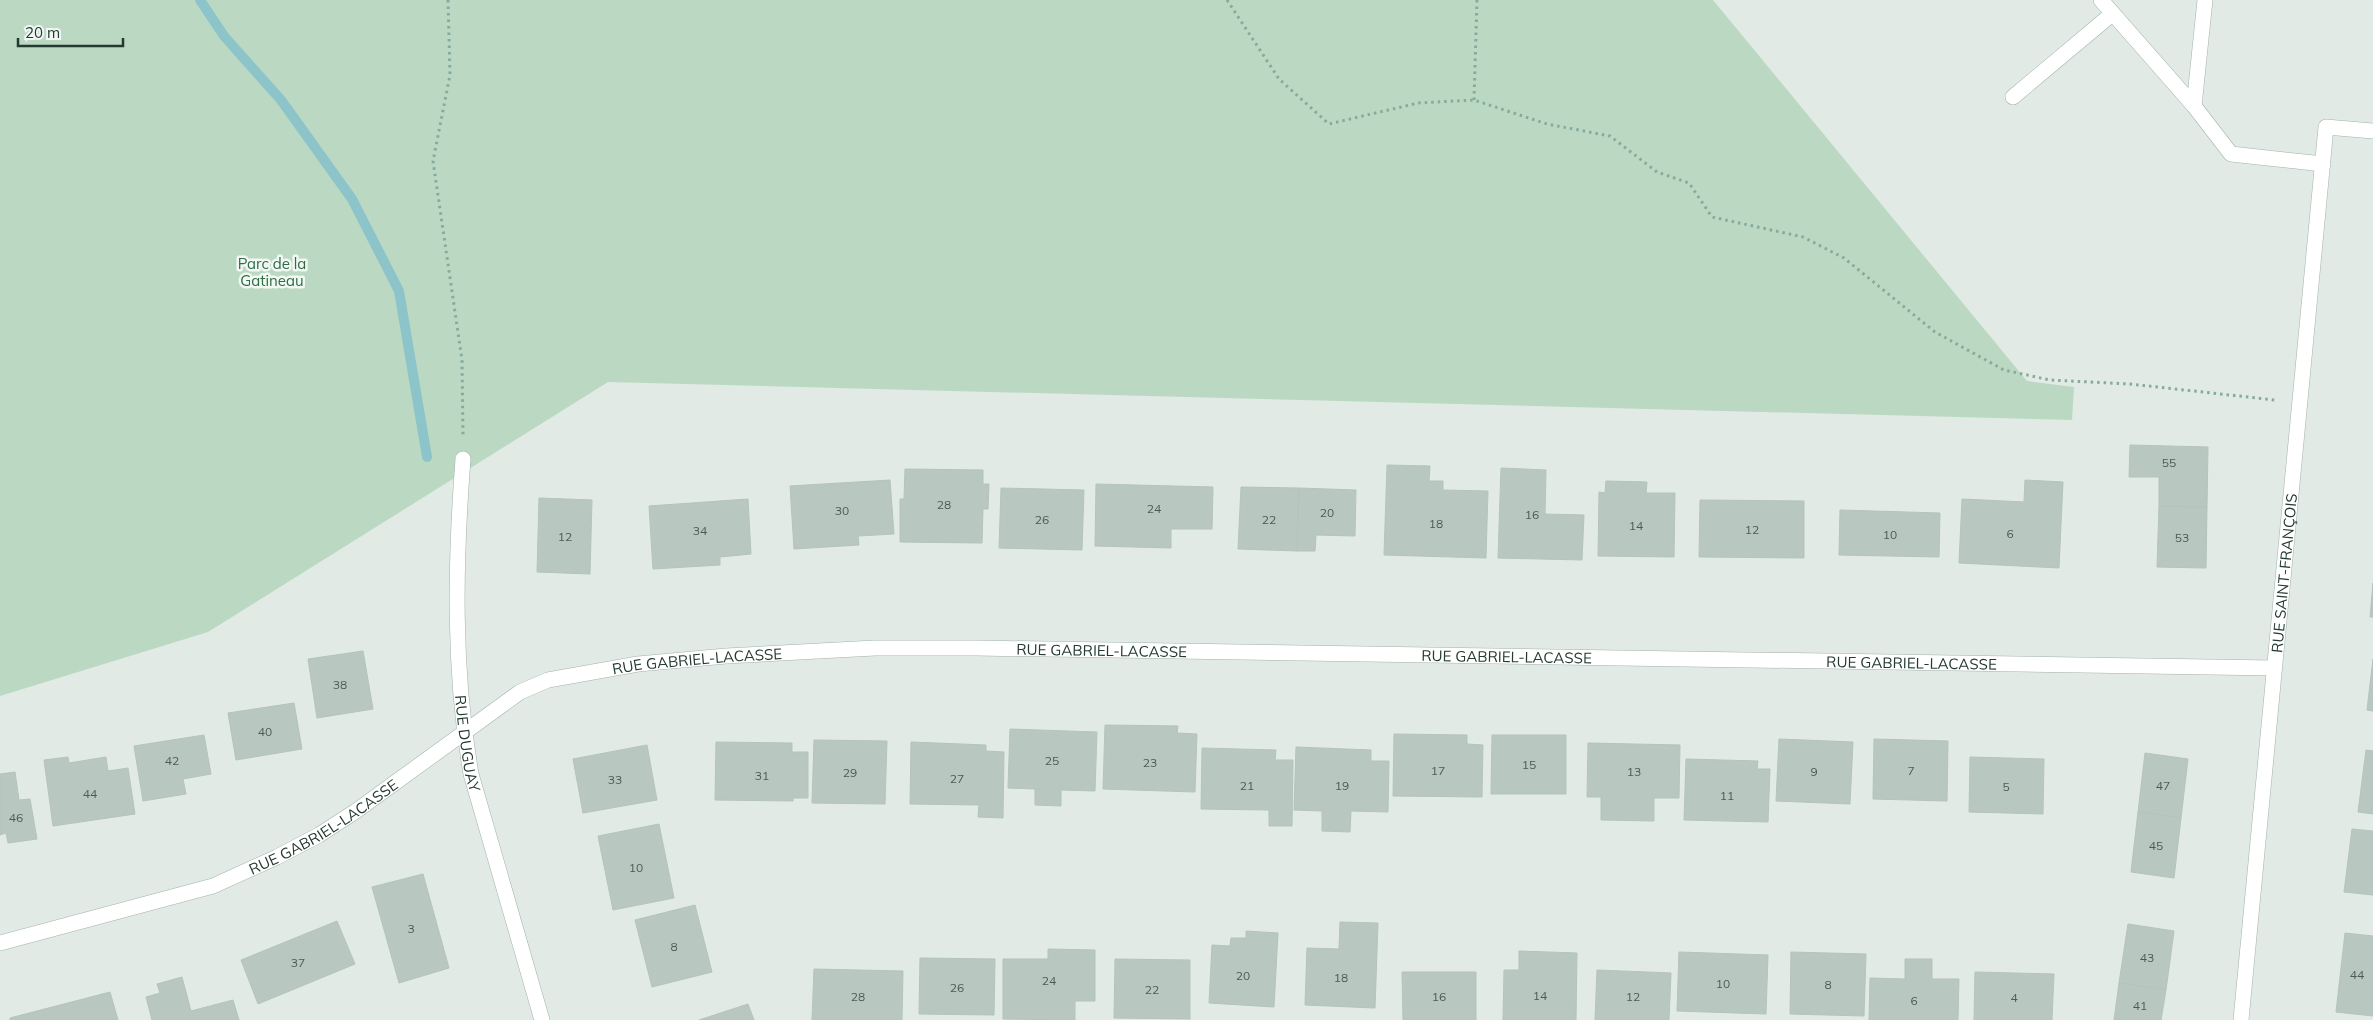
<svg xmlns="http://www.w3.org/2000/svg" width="2373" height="1020" font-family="Mulish,sans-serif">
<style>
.green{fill:#bbd9c2}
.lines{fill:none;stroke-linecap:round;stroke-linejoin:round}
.stream{stroke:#8dc4ca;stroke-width:10}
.building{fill:#b9c7c1;stroke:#b4c3bc}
.service-casing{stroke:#a4b1ac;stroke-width:16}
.minor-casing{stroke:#a4b1ac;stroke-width:16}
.path{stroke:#84ab9d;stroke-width:3;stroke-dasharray:2.5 4;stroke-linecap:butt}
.service{stroke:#fff;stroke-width:15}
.minor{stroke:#fff;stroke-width:15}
.labels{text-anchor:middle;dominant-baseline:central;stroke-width:5;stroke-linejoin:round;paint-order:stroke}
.number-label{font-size:12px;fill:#485c56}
.park-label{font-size:15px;fill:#316c45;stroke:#f1f7f3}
.street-label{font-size:15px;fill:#233932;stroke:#f1f7f3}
</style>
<rect width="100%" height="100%" fill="#e1eae5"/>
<path class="green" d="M0,0H1713L2027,381L2074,387L2072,420L608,382L208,632L0,696Z"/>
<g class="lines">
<path class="stream" d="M200,0L224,36L281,100L352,199L399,291L427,457"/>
</g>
<g class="building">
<path d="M2130,445L2208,447L2207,507L2159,506V477H2129Z"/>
<path d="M1387,465L1430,466L1429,481H1443V490L1488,491L1486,558L1384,555Z"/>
<path d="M1501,468L1546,470L1545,514L1584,515L1582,560L1498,558Z"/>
<path d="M905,469L983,470V484H989L988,509H983L982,543L900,542V499H904Z"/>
<path d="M890,480L894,534L858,536L859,545L794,549L790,486Z"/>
<path d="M2025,480L2063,482L2059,568L1959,563L1962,499L2024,502Z"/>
<path d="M1606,481L1647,482L1646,493H1675L1674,557L1598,556L1599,492L1605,493Z"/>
<path d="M1096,484L1213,487L1212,529H1171V548L1095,546Z"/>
<path d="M1241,487L1299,488L1297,551L1238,549Z"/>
<path d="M1001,488L1084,490L1082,550L999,548Z"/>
<path d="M1299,488L1356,490L1355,536L1316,535L1315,551H1297Z"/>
<path d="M539,498L592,500L590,574L537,572Z"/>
<path d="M748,499L751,554L720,557V565L653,569L649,506Z"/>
<path d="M1700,500L1804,501V558L1699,557Z"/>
<path d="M2159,506L2207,507L2206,568L2157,567Z"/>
<path d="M1840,510L1940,513L1939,557L1839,555Z"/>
<path d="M2373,583V617H2370Z"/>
<path d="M363,651L373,709L317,718L308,659Z"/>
<path d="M2373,659V711L2367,710Z"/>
<path d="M294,703L302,749L236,760L228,713Z"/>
<path d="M1105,725L1178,726L1177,733L1197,734L1195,792L1103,789Z"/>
<path d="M1010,729L1097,732L1095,791L1061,790V806L1035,805V789L1008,788Z"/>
<path d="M1394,734L1467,735V744L1483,745L1482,797L1393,796Z"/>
<path d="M204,735L211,774L183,779L186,794L143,801L134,746Z"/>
<path d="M1492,735H1566V794H1491Z"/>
<path d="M1779,739L1853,742L1850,804L1776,801Z"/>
<path d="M1874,739L1948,741L1947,801L1873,799Z"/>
<path d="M814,740L887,741L885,804L812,803Z"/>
<path d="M716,742L792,743V752H808V798H793V801L715,800Z"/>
<path d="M911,742L986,745V751L1004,752L1003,818L978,817L979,805L910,804Z"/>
<path d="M1588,743L1680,745L1679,798H1654V821L1601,820V797H1587Z"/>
<path d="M647,745L657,800L583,813L573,759Z"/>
<path d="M1296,747L1371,750V761H1389L1388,812L1351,811L1350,832L1322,831V811L1294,810Z"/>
<path d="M1202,748L1276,750L1275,760H1293L1292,826H1269V810L1201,809Z"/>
<path d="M2366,750L2373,751V814L2358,812Z"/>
<path d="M2145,753L2188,759L2181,818L2138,812Z"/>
<path d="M68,757L69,763L106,757L108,771L128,768L135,814L53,826L44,760Z"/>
<path d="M1970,757L2044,759L2043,814L1969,812Z"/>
<path d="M1686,759L1758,761L1757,769H1770L1768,822L1684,820Z"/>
<path d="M15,772L19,800L30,799L37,839L8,843L6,833L0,835V774Z"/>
<path d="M2138,812L2181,818L2174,878L2131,872Z"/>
<path d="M659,824L674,898L613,910L598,836Z"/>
<path d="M2352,829L2373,831V895L2344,892Z"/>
<path d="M423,874L449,968L399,983L372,887Z"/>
<path d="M695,905L712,972L652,987L635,920Z"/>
<path d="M337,921L355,964L258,1004L241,960Z"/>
<path d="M1340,922L1378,923L1375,1008L1305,1005L1307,948L1339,949Z"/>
<path d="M2128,924L2174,931L2166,990L2119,983Z"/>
<path d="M1246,931L1278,933L1274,1007L1209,1003L1212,945L1230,946L1231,938H1246Z"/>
<path d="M2345,933L2373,936V1016L2336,1012Z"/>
<path d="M1048,949L1095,950V1001H1075V1020L1003,1019V959H1048Z"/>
<path d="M1519,951L1577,953L1576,1020H1503L1504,970H1519Z"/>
<path d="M1679,952L1768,955L1766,1014L1677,1011Z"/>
<path d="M1791,952L1866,954L1864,1016L1790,1014Z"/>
<path d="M920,958L995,959L994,1015L919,1014Z"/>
<path d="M1115,959L1190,960V1019L1114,1018Z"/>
<path d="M1905,959H1932V979H1959L1958,1020H1869L1870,978L1905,979Z"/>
<path d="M814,969L903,971L902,1020H812Z"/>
<path d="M1597,970L1671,973L1669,1020H1595Z"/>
<path d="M1402,972H1476V1020H1403Z"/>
<path d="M1975,972L2054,974L2052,1020H1974Z"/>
<path d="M182,977L191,1011L233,1000L239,1020H152L146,997L160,993L157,984Z"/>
<path d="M2119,983L2166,990L2161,1020H2114Z"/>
<path d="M110,992L118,1020H10V1018Z"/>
<path d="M748,1004L754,1020H699Z"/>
</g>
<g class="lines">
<g class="service-casing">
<g id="service">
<path d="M2101,0L2194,106L2231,154L2323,164"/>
<path d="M2013,97L2112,14"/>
<path d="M2194,106L2205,0"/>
</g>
</g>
<g class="minor-casing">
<g id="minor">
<path id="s1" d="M463,459C455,564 453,670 471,774L542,1020"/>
<path id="s2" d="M0,943L213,886L277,857L319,835L356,811L520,692L548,680L638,664L726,656L875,648H976L2274,668"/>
<path id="s3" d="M2241,1020L2326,127L2373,131"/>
</g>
</g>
<g class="path">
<path d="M448,0L450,75L433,161L462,360L463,435"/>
<path d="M1227,0L1279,79L1329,124L1418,103L1474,100L1547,124L1610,136L1657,172L1689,183L1712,217L1803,237L1844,258L1935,332L2004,370L2050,380L2130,384L2275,400"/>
<path d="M1474,100L1477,0"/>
</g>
<use href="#service" class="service"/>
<use href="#minor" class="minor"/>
</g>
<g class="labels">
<g class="number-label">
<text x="2169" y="462">55</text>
<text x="944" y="504">28</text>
<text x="1154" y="508">24</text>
<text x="842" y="510">30</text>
<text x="1327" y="512">20</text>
<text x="1532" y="514">16</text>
<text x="1042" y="519">26</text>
<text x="1269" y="519">22</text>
<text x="1436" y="523">18</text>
<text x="1636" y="525">14</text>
<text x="1752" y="529">12</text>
<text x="700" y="530">34</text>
<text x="2010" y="533">6</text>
<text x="1890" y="534">10</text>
<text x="565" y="536">12</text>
<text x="2182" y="537">53</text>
<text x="340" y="684">38</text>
<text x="265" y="731">40</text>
<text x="172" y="760">42</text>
<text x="1052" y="760">25</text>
<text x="1150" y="762">23</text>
<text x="1529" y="764">15</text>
<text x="1438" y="770">17</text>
<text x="1911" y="770">7</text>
<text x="1634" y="771">13</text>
<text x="1814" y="771">9</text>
<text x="850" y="772">29</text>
<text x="762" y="775">31</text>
<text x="957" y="778">27</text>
<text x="615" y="779">33</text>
<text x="1247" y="785">21</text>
<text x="1342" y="785">19</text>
<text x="2163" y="785">47</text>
<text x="2006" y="786">5</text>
<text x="90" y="793">44</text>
<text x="1727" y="795">11</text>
<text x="16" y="817">46</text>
<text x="2156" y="845">45</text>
<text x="636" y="867">10</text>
<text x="411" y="928">3</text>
<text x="674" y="946">8</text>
<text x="2147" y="957">43</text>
<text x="298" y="962">37</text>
<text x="2357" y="974">44</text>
<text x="1243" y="975">20</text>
<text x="1341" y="977">18</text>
<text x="1049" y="980">24</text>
<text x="1723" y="983">10</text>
<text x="1828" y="984">8</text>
<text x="957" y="987">26</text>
<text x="1152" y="989">22</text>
<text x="1540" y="995">14</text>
<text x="858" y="996">28</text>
<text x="1439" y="996">16</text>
<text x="1633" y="996">12</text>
<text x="2014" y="997">4</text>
<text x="1914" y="1000">6</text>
<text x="2140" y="1005">41</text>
</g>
<g class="park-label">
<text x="272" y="263">Parc de la<tspan x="272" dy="17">Gatineau</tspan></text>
</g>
<g class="street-label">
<text stroke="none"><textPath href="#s3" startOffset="449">RUE SAINT-FRANÇOIS</textPath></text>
<text stroke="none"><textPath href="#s2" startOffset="1171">RUE GABRIEL-LACASSE</textPath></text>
<text stroke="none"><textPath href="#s2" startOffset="1576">RUE GABRIEL-LACASSE</textPath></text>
<text stroke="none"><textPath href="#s2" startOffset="766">RUE GABRIEL-LACASSE</textPath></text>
<text stroke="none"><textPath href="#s2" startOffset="1981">RUE GABRIEL-LACASSE</textPath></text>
<text stroke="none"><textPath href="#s1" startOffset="285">RUE DUGUAY</textPath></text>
<text stroke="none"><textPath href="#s2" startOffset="346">RUE GABRIEL-LACASSE</textPath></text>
</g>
</g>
<path d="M18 38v8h105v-8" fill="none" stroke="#233932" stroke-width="2.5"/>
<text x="25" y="38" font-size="15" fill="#233932" stroke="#f1f7f3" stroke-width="4" paint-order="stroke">20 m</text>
</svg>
